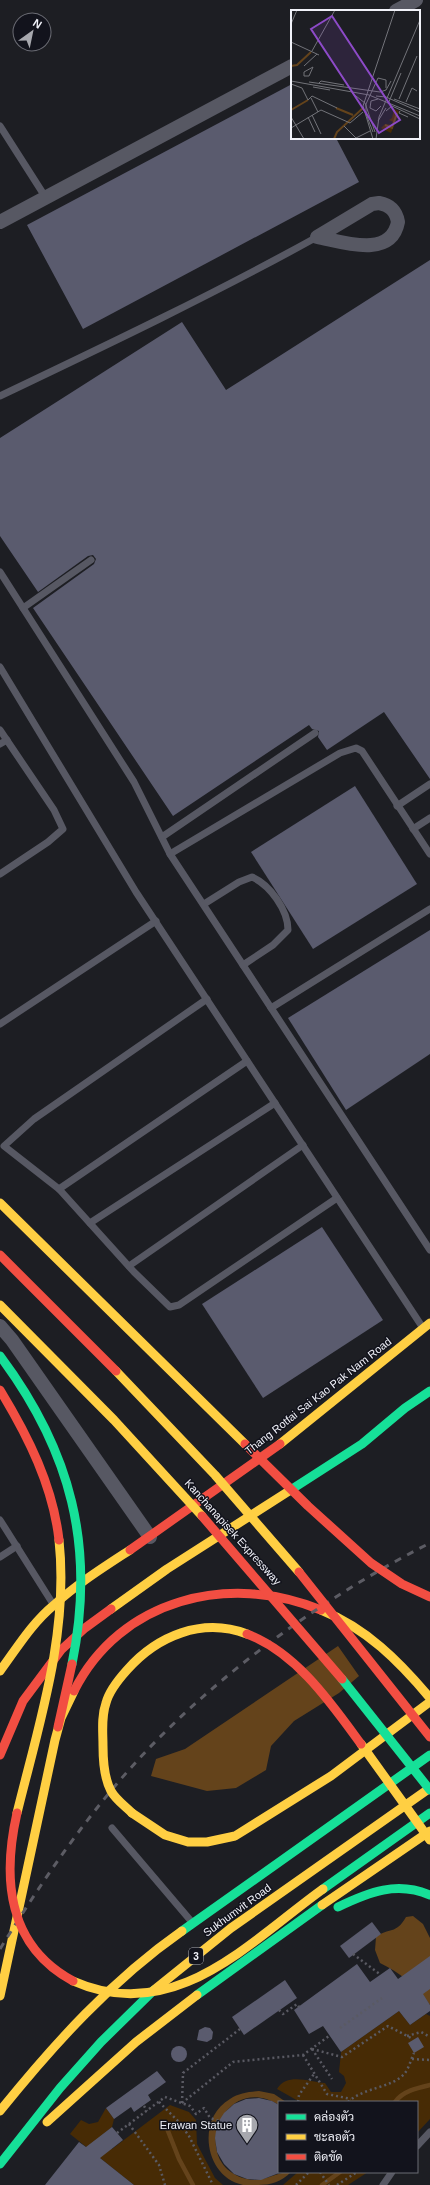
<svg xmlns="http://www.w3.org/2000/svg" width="430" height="2185" font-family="Arial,Sarabun,sans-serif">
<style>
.green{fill:#472b05}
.water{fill:#64431b}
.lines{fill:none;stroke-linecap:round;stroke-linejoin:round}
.stream{stroke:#64431b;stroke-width:4.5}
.building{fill:#5a5b6e}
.path{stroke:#5a5a63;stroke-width:2.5;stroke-dasharray:2 3;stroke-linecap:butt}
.lane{stroke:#575863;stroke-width:7}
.street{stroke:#575863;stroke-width:14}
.fast{stroke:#16e098;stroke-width:9}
.slow{stroke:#ffcf43;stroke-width:9}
.jam{stroke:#f24e42;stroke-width:9}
.rail{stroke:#5c5c64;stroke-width:3;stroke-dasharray:7 7;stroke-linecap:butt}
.fast-bridge{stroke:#16e098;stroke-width:9}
.slow-bridge{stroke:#ffcf43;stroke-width:9}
.jam-bridge{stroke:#f24e42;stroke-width:9}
.labels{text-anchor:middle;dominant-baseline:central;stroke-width:3;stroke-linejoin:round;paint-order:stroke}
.shield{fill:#12131c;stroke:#aeafb7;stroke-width:1}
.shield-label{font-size:10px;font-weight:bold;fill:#f1f2f9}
.street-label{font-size:11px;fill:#f1f2f9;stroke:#12131c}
.poi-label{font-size:11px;fill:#f1f2f9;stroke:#12131c;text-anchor:end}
.inset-river{fill:none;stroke:#64431b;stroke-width:2}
.inset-road{fill:none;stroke:#727379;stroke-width:1}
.view{fill:#8d4ac8;fill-opacity:0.15;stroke:#8d4ac8;stroke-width:2}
.inset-edge{fill:none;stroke:#f1f2f9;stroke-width:2}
</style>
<rect width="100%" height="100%" fill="#1d1e23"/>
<g class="green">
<path d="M399,2011L410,2025L426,2014L430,2016V2119L417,2133V2102H300L277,2089C287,2072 310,2082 325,2083L331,2092H341L346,2083L344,2076L339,2072L341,2052Z"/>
<path d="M170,2105L189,2112L196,2120L197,2144L215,2178L223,2185H134L70,2134L81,2120L89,2124L98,2122L106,2108L114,2119L112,2127L101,2136L112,2149Z"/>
<path d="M298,2172H368L348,2185H283Z"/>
</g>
<g class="water">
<path d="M338,1646L359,1676L339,1693L294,1721L271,1746L266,1770L236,1788L207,1791L151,1776L156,1759L185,1749Z"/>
<path d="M413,1916L423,1924L430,1938V2005C418,1987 399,1972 380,1963L375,1950L376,1937C389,1927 396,1935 406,1917Z"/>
<path d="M259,2091L274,2094L286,2102H279V2105C222,2070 187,2165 247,2179C263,2183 275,2172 291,2172C281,2182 271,2185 258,2185C253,2185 248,2185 243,2185C204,2177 196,2118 230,2099C239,2093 248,2092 259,2091Z"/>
</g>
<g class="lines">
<g class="stream">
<path d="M395,2102C403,2091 417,2088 430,2085"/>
<path d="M166,2126L179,2159L193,2185"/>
<path d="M322,2185L340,2172"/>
</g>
</g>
<g class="building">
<path d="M292,84V138H336L359,182L83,329L27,225Z"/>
<path d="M430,260V779L384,712L327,750L318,737L319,731L312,729L309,725L173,816L33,608L94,564L96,559L93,555L88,556L38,592L0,536V438L182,322L226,390Z"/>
<path d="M355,786L417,884L313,949L251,852Z"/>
<path d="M430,930V1054L346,1110L288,1018Z"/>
<path d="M322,1227L383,1320L263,1398L202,1304Z"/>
<path d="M372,1922L381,1934L349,1958L340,1946Z"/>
<path d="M430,1956V1989L423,1994L430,2005V2011L410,2025L399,2011L341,2052L323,2026L309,2034L294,2010L357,1964L370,1982L390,1968L398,1979Z"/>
<path d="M285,1980L297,1998L244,2035L232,2017Z"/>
<path d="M205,2027L210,2028L213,2032L212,2039L207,2042L197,2040L199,2030Z"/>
<path d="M418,2037L424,2047L414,2053L408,2043Z"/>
<circle cx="179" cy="2054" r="8"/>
<path d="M157,2071L166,2082L148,2095L151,2100L134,2112L131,2107L114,2119L106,2108Z"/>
<path d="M259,2098L272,2101L279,2105V2173L261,2180L247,2179L234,2174L224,2164L217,2152L215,2138L217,2124L224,2113L234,2104L246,2099Z"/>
<path d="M112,2127L123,2140L100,2158L134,2185H45L79,2142L86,2147Z"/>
</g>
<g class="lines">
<g class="path">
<path d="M353,1954L381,1975"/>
<path d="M279,2010L283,2014L297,2004L299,2007"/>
<path d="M340,2028L382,1998"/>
<path d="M407,2036L421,2032L430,2037"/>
<path d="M312,2049L342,2057L388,2026L413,2039"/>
<path d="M312,2049L332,2079"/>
<path d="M303,2055L327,2094L351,2099"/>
<path d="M412,2059L430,2060"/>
<path d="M159,2102L179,2122L189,2136L213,2185"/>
<path d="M298,2102L299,2095L314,2074"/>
<path d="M348,2102C364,2087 393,2088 405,2073C409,2068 411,2059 414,2053"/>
<path d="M182,2103L233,2062L303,2055L329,2036"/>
<path d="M182,2103L183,2073L240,2029"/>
<path d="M144,2106L147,2111"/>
<path d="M129,2124L159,2165L165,2185"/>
<path d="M117,2133L165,2097L190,2106L196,2114L204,2108L210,2118L219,2121"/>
<path d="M320,2172L329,2185"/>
<path d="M296,2185L309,2172"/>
<path d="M337,2185L357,2172"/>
</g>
<g class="lane">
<path d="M0,126L46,198"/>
<path d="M0,396C107,345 214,294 317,237"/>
<path d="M0,572L134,782L170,854L430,1250"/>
<path d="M23,608L91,560"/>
<path d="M0,667L136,892L423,1328"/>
<path d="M0,730L54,810L63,829L48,842L0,874"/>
<path d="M0,744L7,740"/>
<path d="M397,806L430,784"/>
<path d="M413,829L430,818"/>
<path d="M162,837L315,733"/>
<path d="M170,854L340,753L356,748L362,751L430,854"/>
<path d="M204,904L239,882L252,877C270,885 288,910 288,930L273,945L243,965"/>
<path d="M207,999L34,1119L4,1146L59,1189L134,1272L170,1307L179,1305L337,1198"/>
<path d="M271,1008L430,909"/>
<path d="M0,1024L156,921"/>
<path d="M59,1189L247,1061"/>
<path d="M90,1223L275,1103"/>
<path d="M129,1266L303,1145"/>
<path d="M0,1520L53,1604"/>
<path d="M0,1557L17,1546"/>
<path d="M112,1828L191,1921"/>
<path d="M417,2146L430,2132"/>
<path d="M383,2185L392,2172"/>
</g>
<g class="street">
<path d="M396,11L416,0"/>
<path d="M379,203C390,205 396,211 398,222C391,259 343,242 317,237L372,204Z"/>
<path d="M0,222L292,66"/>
<path d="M0,1326L12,1340L150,1537"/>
</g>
<g class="fast">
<path d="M289,1491L362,1444L405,1408L430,1391"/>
<path d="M338,1907C369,1892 397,1881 430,1895"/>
<path d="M182,1931L430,1755"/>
<path d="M197,1995L322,1905"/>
<path d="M0,2164L60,2088L101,2042L154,1990"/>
</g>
<g class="slow">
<path d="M280,1444L430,1323"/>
<path d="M111,1609L167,1569L289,1491"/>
<path d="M321,1610C366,1628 399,1661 430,1698"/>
<path d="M0,1671C17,1648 32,1623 54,1605C77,1584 104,1567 130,1550"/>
<path d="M132,1813L165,1835L188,1842H207L235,1836L331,1776L427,1704"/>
<path d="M322,1905L430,1831"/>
<path d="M154,1990L231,1928L430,1788"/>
<path d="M0,1996L55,1740L61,1718L74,1691"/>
<path d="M0,2111C54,2044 112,1980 182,1931"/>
<path d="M47,2122L136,2042L197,1995"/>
</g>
<g class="jam">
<path d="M130,1550L280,1444"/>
<path d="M74,1691C120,1599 229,1572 321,1610"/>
<path d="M0,1755L23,1701L61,1650L85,1628L111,1609"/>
</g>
<path class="rail" d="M0,1949C31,1899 64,1849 101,1803C185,1697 310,1604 430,1543"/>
<g class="fast-bridge">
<path d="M0,1356C71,1451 96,1547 72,1664"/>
<path d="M342,1679L430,1790"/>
<path d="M323,1889L430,1813"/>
</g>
<g class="slow-bridge">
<path d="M0,1203L245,1444"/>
<path d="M0,1305L114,1420L202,1516"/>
<path d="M116,1371L215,1475L299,1572"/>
<path d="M361,1744L430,1840"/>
<path d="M17,1813C39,1724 69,1633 59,1540"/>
<path d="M132,1813C125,1806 116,1800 111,1791C104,1778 103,1761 103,1746C103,1732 101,1717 106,1703C109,1691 118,1680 127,1670C157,1636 202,1617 247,1634"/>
<path d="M73,1981C174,2026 248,1943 323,1889"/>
</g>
<g class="jam-bridge">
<path d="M0,1255L116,1371"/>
<path d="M0,1390C28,1436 53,1486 59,1540"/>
<path d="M245,1444L308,1506L371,1563L402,1584L430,1597"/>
<path d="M202,1516L342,1679"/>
<path d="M299,1572L430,1737"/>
<path d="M247,1634C297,1653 331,1703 361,1744"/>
<path d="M58,1727L72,1664"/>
<path d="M17,1813C2,1879 8,1946 73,1981"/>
</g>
</g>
<defs>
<g id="building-pin" transform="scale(1.15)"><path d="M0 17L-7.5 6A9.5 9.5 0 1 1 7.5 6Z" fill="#a7a8ae" stroke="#12131c"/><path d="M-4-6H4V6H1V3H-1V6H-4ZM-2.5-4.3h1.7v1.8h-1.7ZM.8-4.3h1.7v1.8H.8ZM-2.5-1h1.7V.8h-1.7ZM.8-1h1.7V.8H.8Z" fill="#fff"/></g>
</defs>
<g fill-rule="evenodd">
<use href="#building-pin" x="247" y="2125"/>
</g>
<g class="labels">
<rect class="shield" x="189" y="1948" width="14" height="16" rx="3"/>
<g class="shield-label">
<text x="196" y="1956">3</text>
</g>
<g class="street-label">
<text transform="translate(318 1396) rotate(-38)">Thang Rotfai Sai Kao Pak Nam Road</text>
<text transform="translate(233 1532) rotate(48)">Kanchanapisek Expressway</text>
<text transform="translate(237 1910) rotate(-36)">Sukhumvit Road</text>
</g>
<g class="poi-label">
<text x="232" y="2125">Erawan Statue</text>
</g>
</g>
<g transform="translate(291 10)">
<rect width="129" height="129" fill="#1d1e23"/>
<path d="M103,99L108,101L100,123L90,118L94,114L101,115L102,112L98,110L101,108Z" fill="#472b05"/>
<path class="inset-river" d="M0,56L6,55L20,42M45,98L62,105M0,100L17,90M94,115L101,118L106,103M43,129L46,122L72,98"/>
<path class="inset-road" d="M0,14L6,0M0,32L28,45M21,41L44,0M13,56L26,44M22,57L18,66H13V62ZM0,71L78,85L129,106M18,72L89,82L95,80L100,71M28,73L30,71L53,75M0,74L11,78L17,90L21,86L46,98M22,77L39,80M61,83L74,93L84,122M85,86L95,87L129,102M20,88L27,102M87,89L80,91L79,98L85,101L90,96M103,89L129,99M108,89L126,46M115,92L121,78L126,81M97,94L110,63M95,101L101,96L129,109M109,101L108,103L117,107M21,105L30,124M0,107L13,129M17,107L24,122M87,111L95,98M53,116L65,128M0,118L30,100L59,113L72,102M82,122L75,104V94L87,68L95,70V78M63,129L79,121M82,129L72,96L104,0M85,129L88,107L129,10"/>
<path class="view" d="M41,6L109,110L88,123L20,19Z"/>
<rect width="129" height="129" class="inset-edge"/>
</g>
<rect x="278" y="2101" width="140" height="72" fill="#12131c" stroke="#6b6c74"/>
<rect x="286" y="2114" width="20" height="6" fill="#16e098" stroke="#6b6c74"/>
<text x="314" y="2121" font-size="12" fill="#f1f2f9">คล่องตัว</text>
<rect x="286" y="2134" width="20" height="6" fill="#ffcf43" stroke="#6b6c74"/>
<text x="314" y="2141" font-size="12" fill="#f1f2f9">ชะลอตัว</text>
<rect x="286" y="2154" width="20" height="6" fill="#f24e42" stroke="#6b6c74"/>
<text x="314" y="2161" font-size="12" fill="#f1f2f9">ติดขัด</text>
<g transform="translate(32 32) rotate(33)"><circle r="19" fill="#12131c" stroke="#6b6c74"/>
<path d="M0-3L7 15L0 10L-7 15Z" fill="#a7a8ae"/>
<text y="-6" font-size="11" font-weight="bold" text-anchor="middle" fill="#f1f2f9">N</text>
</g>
</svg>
